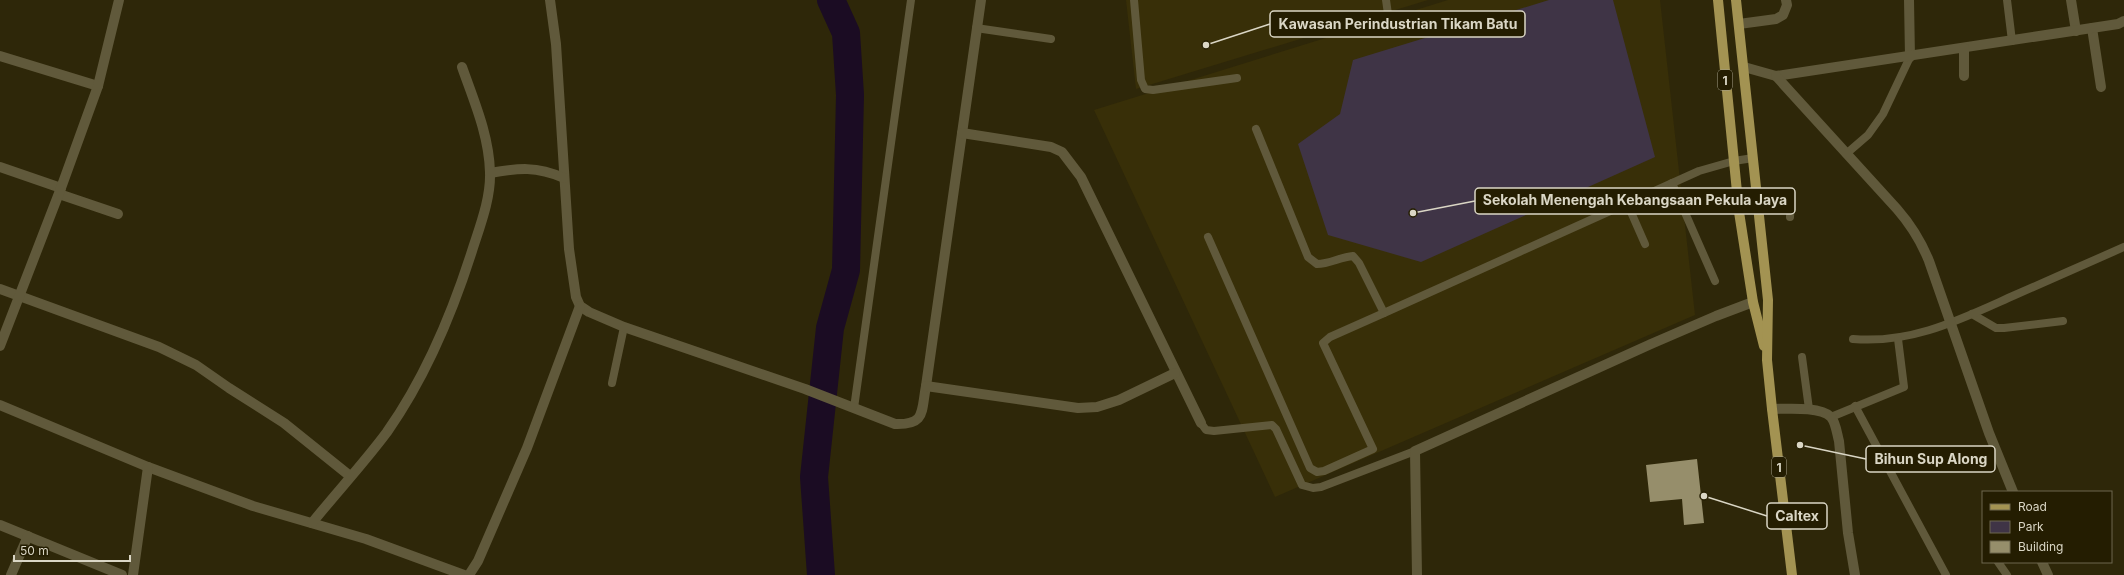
<svg xmlns="http://www.w3.org/2000/svg" width="2124" height="575" font-family="Inter,sans-serif">
<style>
.built{fill:#382f08}
.green{fill:#3f3446}
.lines{fill:none;stroke-linecap:round;stroke-linejoin:round}
.river{stroke:#1b0c23;stroke-width:28}
.building{fill:#968e6b}
.lane{stroke:#60593b;stroke-width:8}
.street{stroke:#60593b;stroke-width:10}
.primary{stroke:#a39352;stroke-width:10}
.labels{text-anchor:middle;dominant-baseline:central;stroke-width:4;stroke-linejoin:round;paint-order:stroke}
.shield{fill:#241d01;stroke:#a39e8a;stroke-width:1}
.shield-label{font-size:12px;font-weight:bold;fill:#dad6c5}
.leader{fill:none;stroke:#dad6c5;stroke-width:1.5}
.callout-dot{fill:#dad6c5;stroke:#241d01;stroke-width:1.5}
.callout{fill:#241d01;stroke:#dad6c5;stroke-width:1.5}
.callout-label{font-size:14px;text-anchor:middle;font-weight:bold;fill:#dad6c5}
</style>
<rect width="100%" height="100%" fill="#2e2709"/>
<g class="built">
<path d="M1126,0H1428L1136,89Z"/>
<path d="M1448,0H1660L1695,315L1275,497L1094,110Z"/>
</g>
<path class="green" d="M1549,0H1613L1655,157L1421,262L1328,235L1298,144L1340,114L1353,60Z"/>
<g class="lines">
<path class="river" d="M821,575L814,477L830,328L846,270L850,95L846,33L831,0"/>
</g>
<path class="building" d="M1697,459L1704,523L1684,525L1682,499L1650,502L1646,465Z"/>
<g class="lines">
<g class="lane">
<path d="M1134,0L1141,80L1145,89L1153,90L1237,78"/>
<path d="M1386,0L1388,14"/>
<path d="M2007,0L2012,41"/>
<path d="M976,28L1051,39"/>
<path d="M1256,129L1308,257L1317,264C1330,264 1340,257 1353,256L1359,263L1384,313L1699,171L1734,161L1753,158"/>
<path d="M1846,154L1868,135L1883,114L1910,57"/>
<path d="M1672,183L1715,281"/>
<path d="M1757,194L1785,192L1790,194L1791,200L1790,217"/>
<path d="M1627,203L1645,244"/>
<path d="M1208,237L1310,468L1317,472L1324,471L1373,449L1323,343L1330,337L1384,313"/>
<path d="M1972,314L1996,328H2004L2063,321"/>
<path d="M1853,339C1913,344 1961,319 2015,295C2051,279 2088,263 2124,247"/>
<path d="M1802,357L1809,409"/>
<path d="M612,383L624,327"/>
<path d="M1855,406L1946,575"/>
<path d="M854,408L911,0"/>
<path d="M1831,417L1904,387L1898,339"/>
<path d="M1201,423L1206,430L1214,431L1272,425L1276,429L1302,485L1313,488L1321,487L1415,451"/>
<path d="M1998,562L2007,575"/>
</g>
<g class="street">
<path d="M550,0L556,44L569,249L576,297L580,306L589,312L624,327L805,389L895,424C926,425 921,412 926,386L981,0"/>
<path d="M1909,0L1910,57"/>
<path d="M2071,0L2076,31"/>
<path d="M1739,24L1776,19L1783,15L1787,5L1786,0"/>
<path d="M2092,28L2101,87"/>
<path d="M0,56L98,86"/>
<path d="M1744,67L1776,76L2118,24L2124,21"/>
<path d="M1776,76L1897,209C1911,225 1921,241 1929,261L1989,433L2013,492"/>
<path d="M1964,76V48"/>
<path d="M962,133L1051,147L1062,152L1081,177L1201,423"/>
<path d="M0,167L61,188"/>
<path d="M490,173C519,168 536,166 564,178"/>
<path d="M59,194L118,214"/>
<path d="M0,289L159,347L196,365L229,388L284,423L350,476"/>
<path d="M0,346L61,188L98,86L119,0"/>
<path d="M926,386L1078,408L1097,407L1119,400L1175,373"/>
<path d="M0,405L148,467L253,506L366,539L464,575"/>
<path d="M1772,409C1786,409 1820,406 1831,417C1836,423 1837,434 1839,441L1848,533L1855,575"/>
<path d="M312,523C336,493 364,463 387,432C425,378 452,314 472,251C480,226 491,198 490,172C489,135 474,101 462,67"/>
<path d="M0,525L122,575"/>
<path d="M2042,562L2048,575"/>
<path d="M11,575L28,536"/>
<path d="M133,575L148,467"/>
<path d="M469,575L478,561L527,448L580,306"/>
<path d="M1417,575L1415,451L1651,344L1716,316L1753,302"/>
</g>
<g class="primary">
<path d="M1718,0L1739,212L1753,302L1764,346"/>
<path d="M1736,0L1768,300L1767,360L1772,409L1792,575"/>
</g>
</g>
<g class="labels">
<g class="shield">
<rect x="1718" y="70" width="14" height="20" rx="3"/>
<rect x="1772" y="457" width="14" height="20" rx="3"/>
</g>
<g class="shield-label">
<text x="1725" y="80">1</text>
<text x="1779" y="467">1</text>
</g>
</g>
<path class="leader" d="M1206 45L1270 24M1413 213L1475 201M1800 445L1866 459M1704 496L1767 516"/>
<g class="callout-dot">
<circle cx="1206" cy="45" r="4"/>
<circle cx="1413" cy="213" r="4"/>
<circle cx="1800" cy="445" r="4"/>
<circle cx="1704" cy="496" r="4"/>
</g>
<g class="callout">
<rect x="1270" y="11" width="255" height="26" rx="4"/>
<rect x="1475" y="188" width="320" height="26" rx="4"/>
<rect x="1866" y="446" width="129" height="26" rx="4"/>
<rect x="1767" y="503" width="60" height="26" rx="4"/>
</g>
<g class="callout-label">
<text x="1398" y="29">Kawasan Perindustrian Tikam Batu</text>
<text x="1635" y="205">Sekolah Menengah Kebangsaan Pekula Jaya</text>
<text x="1931" y="464">Bihun Sup Along</text>
<text x="1797" y="521">Caltex</text>
</g>
<rect x="1982" y="491" width="130" height="72" fill="#241d01" stroke="#6d674f"/>
<rect x="1990" y="504" width="20" height="6" fill="#a39352" stroke="#6d674f"/>
<text x="2018" y="511" font-size="12" fill="#dad6c5">Road</text>
<rect x="1990" y="521" width="20" height="12" fill="#3f3446" stroke="#6d674f"/>
<text x="2018" y="531" font-size="12" fill="#dad6c5">Park</text>
<rect x="1990" y="541" width="20" height="12" fill="#968e6b" stroke="#6d674f"/>
<text x="2018" y="551" font-size="12" fill="#dad6c5">Building</text>
<path d="M14 555v6h116v-6" fill="none" stroke="#dad6c5" stroke-width="2"/>
<text x="20" y="555" font-size="12" fill="#dad6c5" stroke="#241d01" stroke-width="3" paint-order="stroke">50 m</text>
</svg>
